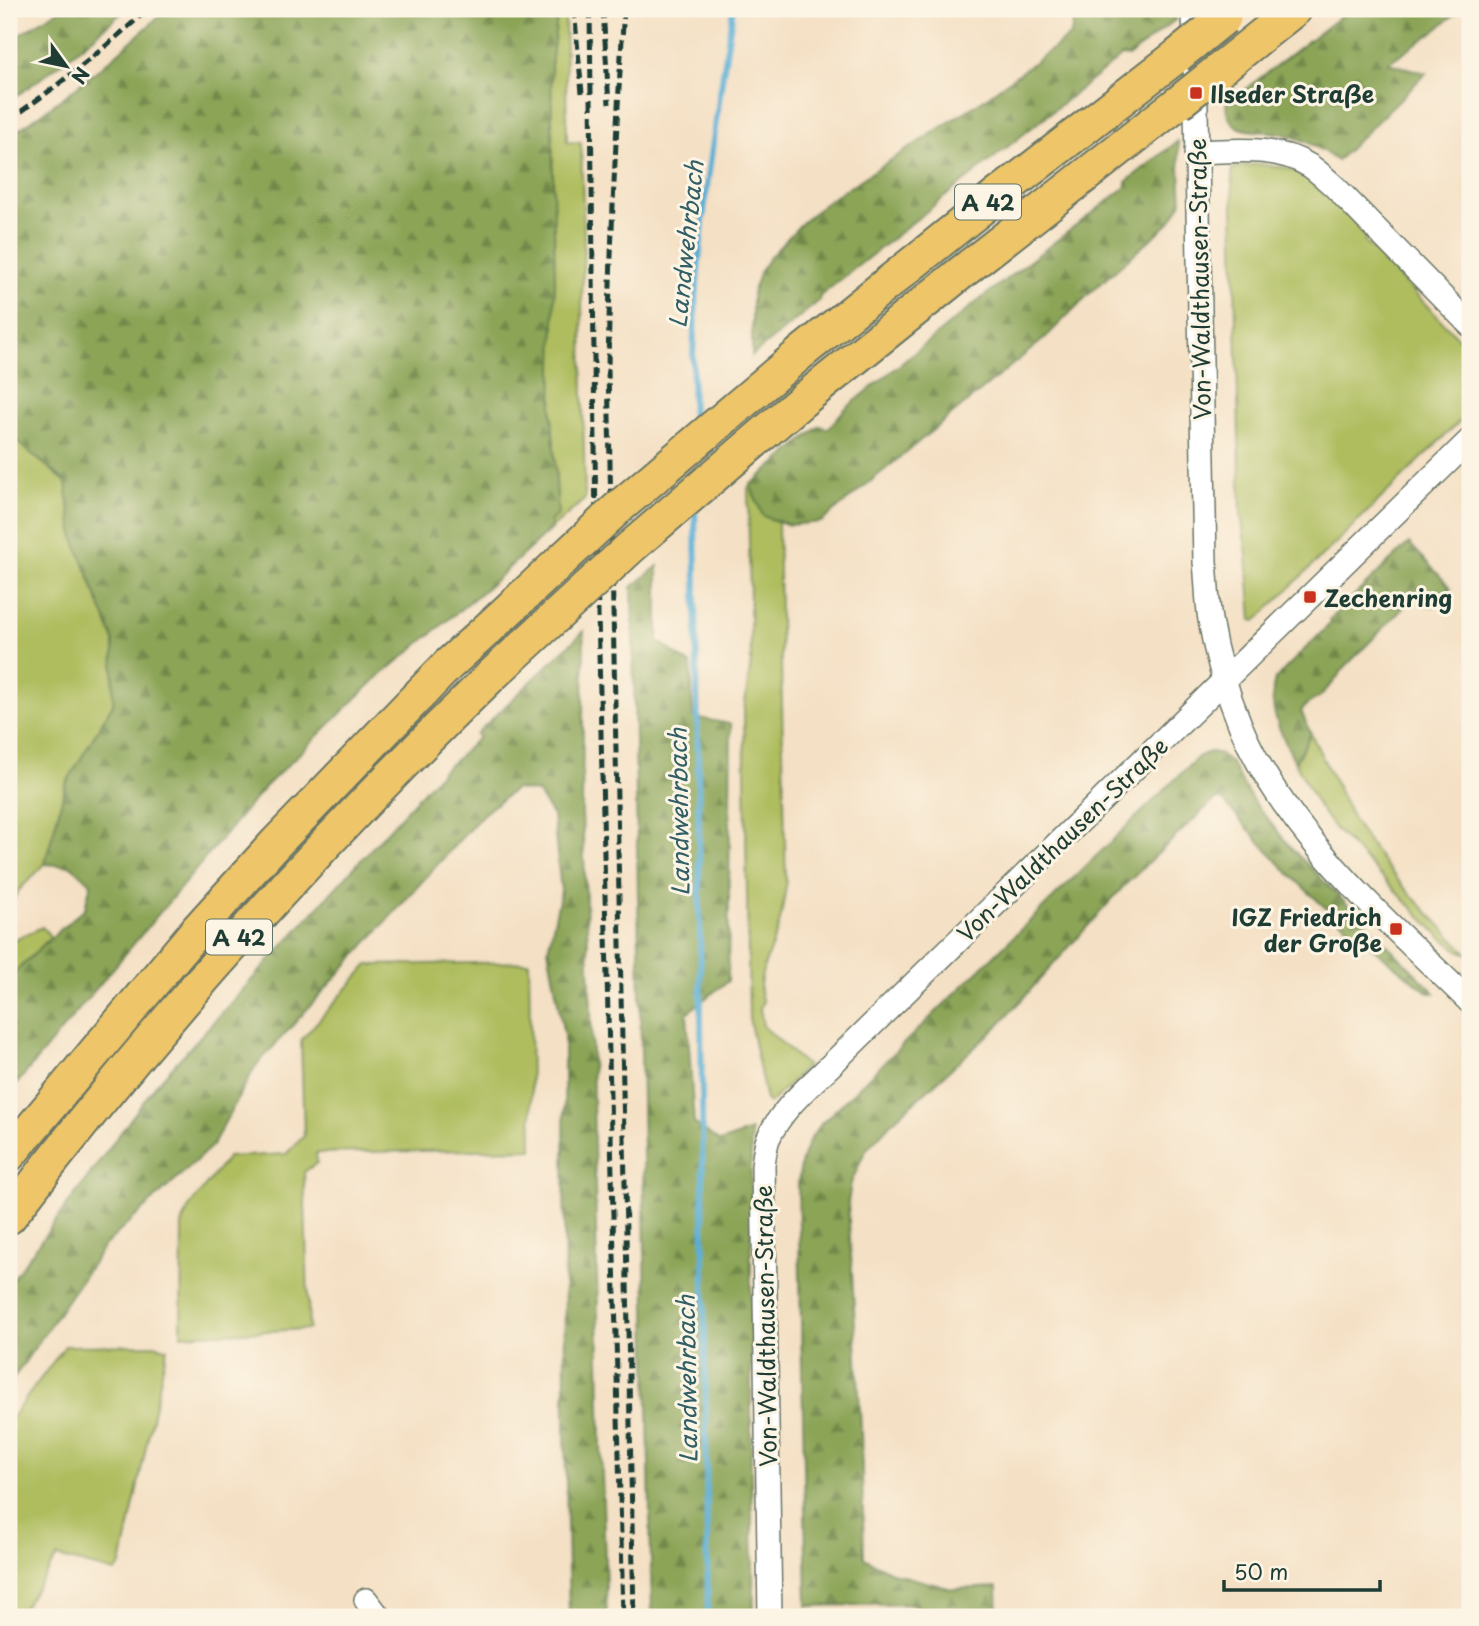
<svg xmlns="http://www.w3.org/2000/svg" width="1479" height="1626" font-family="'Playpen Sans',sans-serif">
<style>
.green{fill:#afbd5f;stroke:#677d4a;stroke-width:2}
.forest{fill:url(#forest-firs);stroke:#557045;stroke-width:2}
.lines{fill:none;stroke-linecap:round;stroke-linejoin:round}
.stream{stroke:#5aafd6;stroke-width:6}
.minor-casing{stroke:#6a7666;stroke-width:26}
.highway-casing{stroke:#6a7666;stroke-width:37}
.minor{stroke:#fff;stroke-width:23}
.highway{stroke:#eec569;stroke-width:33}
.rail{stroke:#1f3d34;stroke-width:5;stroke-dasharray:10 5;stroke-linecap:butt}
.highway-bridge-casing{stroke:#6a7666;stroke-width:37;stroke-linecap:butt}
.highway-bridge{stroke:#eec569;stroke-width:33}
.poi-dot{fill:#c8321e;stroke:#fcf5e5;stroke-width:2.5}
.labels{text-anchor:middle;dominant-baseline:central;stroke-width:6;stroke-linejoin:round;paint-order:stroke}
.shield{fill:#fcf5e5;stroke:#617469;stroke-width:2}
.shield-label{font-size:21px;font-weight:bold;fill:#1f3d34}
.poi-label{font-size:23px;font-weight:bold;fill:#1f3d34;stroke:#fcf5e5;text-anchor:start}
.street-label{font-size:23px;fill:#1f3d34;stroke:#fcf5e5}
.water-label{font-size:24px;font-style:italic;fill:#315f65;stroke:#fcf5e5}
</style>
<defs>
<pattern id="forest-firs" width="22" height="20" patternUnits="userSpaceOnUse" patternTransform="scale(1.75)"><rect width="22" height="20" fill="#8ba456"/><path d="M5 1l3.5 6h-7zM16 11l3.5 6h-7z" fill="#718748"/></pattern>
</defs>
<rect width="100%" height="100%" fill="#fcf5e5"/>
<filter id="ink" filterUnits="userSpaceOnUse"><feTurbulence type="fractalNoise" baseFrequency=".0143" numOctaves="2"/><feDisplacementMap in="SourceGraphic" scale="14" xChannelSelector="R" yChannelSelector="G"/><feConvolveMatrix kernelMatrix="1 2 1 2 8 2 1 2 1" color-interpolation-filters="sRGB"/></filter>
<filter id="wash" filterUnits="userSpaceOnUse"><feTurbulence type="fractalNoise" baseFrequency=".00686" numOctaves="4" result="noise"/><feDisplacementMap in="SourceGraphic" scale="28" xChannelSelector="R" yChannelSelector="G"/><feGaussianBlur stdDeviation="1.57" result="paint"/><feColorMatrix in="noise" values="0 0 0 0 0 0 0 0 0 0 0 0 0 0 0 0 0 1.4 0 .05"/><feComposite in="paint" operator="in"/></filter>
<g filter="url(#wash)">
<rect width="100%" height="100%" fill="#f4e0c4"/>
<g class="green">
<path d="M558,9H565L567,142L581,143L584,239L582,299L583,404L585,499L551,529V520L558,514L552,414L551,65Z"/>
<path d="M1258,164C1267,165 1277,166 1286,168C1320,178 1344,212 1368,236L1364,241L1470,350V411L1256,621L1252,620L1247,555L1241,515L1232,168Z"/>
<path d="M9,435L66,482L74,538L114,641L113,704L66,784L45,864L18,891L9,910Z"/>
<path d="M750,485L763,516L778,522L786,886C784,899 782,912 779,925C774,945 752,983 763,1001L760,1008L763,1026L807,1066L770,1103L766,1100L749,1018L744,710L751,663L748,488Z"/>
<path d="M1311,734L1355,823L1386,866L1409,893L1467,953L1460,951L1451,945L1437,933L1335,829L1318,806L1295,762Z"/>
<path d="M42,927L51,937L9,978V942Z"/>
<path d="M529,962L532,1149L316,1153L317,1163L304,1172L309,1329L181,1335L182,1224L189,1207L228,1157L286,1154L304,1136L301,1040L368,965Z"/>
<path d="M154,1345L167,1348L121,1565L115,1572L57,1557L17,1617H9V1421L65,1346Z"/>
</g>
<g class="forest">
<path d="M61,9H126C89,42 50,73 9,101V41Z"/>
<path d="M167,9H558L551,66L555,278L552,414L558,515L551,520V529L490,585L373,682L263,789L9,1093V978L51,938L85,908L91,883L71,866L45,864L66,784L113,704L114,641L74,538L66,482L9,435V136C66,99 117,55 167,9Z"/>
<path d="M1075,9H1174L1176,19L1128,57L1122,56L820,296V300L752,356V294L760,271L770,257L801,224L825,203L983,100L1071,35Z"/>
<path d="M1350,9H1461L1437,29L1388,63L1426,73L1337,161C1322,149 1306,140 1288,135C1264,127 1228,141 1226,104Z"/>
<path d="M1178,141L1182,202L1170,222L1091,292L1045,338L821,522L789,525L763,516L750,485L820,426L828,429L844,410L854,402L978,301L1126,187V182Z"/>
<path d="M1409,543L1451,588L1433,606H1429L1416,595L1345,667L1332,684L1319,697L1306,705L1301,711L1311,734L1295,762C1283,738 1266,708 1275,679L1331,623L1329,620Z"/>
<path d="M658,566V641L691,665L693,717L731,724L728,981L687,1013L694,1123L720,1142L751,1131V1472L754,1617H652L632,587Z"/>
<path d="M584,631L582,813L591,1011L601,1445L607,1617H569L565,1437L564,1035L548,949L561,891L553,816L537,792L515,789L482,815L255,1067L212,1146L105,1245L9,1385V1284L155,1086L442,771L460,756L479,737L476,734Z"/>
<path d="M1210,752L1217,753L1226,758L1231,763L1252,800L1293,850L1435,993H1429C1379,953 1326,912 1282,866C1262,845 1243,823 1224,802L1220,799L1213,801L1123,887L996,1028L891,1123L865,1151L851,1183L848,1203L861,1428L864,1558L893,1573L952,1589L997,1587L998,1617H942L941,1612H916L915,1604L807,1606L798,1184C801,1158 805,1144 821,1124L1199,756Z"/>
</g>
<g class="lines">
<g class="stream">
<path d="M693,429C689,288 711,148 733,9"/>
<path d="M695,506L708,1617"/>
</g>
</g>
</g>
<g filter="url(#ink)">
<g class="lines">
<g class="minor-casing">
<g id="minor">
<path d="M1194,9L1205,562C1207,581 1207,601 1210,620C1216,656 1227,693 1241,727C1286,835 1388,921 1470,1002"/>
<path d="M1196,152C1234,151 1276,145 1310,166C1319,172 1327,180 1335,187L1470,325"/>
<path d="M366,1600L379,1617"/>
<path d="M770,1617L763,1166C764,1158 765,1147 768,1139C782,1107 812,1084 836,1060L1470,440"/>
</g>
</g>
<g class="highway-casing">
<g id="highway">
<path d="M1225,65L1295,9"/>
<path d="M802,352L999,194L1177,56"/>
<path d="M804,399L962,272L1178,103"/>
<path d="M9,1155L197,930L276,843L448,665L491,626"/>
<path d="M9,1217C155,1024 318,844 492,675"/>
</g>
</g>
<use href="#minor" class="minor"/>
<use href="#highway" class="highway"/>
<g class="rail">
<path d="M574,9L582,93"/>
<path d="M590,9L596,533L623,1617"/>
<path d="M603,9L609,104"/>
<path d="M624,9C616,129 610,248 608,368L634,1617"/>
<path d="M9,120C58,86 104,49 148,9"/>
</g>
<g class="highway-bridge-casing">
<g id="highway-bridge">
<path d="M1177,56L1224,18"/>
<path d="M1178,103L1225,65"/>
<path d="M491,626L618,508L802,352"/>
<path d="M492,675L632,546L804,399"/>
</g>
</g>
<use href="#highway-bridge" class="highway-bridge"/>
</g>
</g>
<g class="poi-dot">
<rect x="1189" y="86" width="14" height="14" rx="3.5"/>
<rect x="1303" y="590" width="14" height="14" rx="3.5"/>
<rect x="1389" y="922" width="14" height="14" rx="3.5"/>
</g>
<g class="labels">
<g class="shield">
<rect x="955" y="184.5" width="66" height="35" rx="5"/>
<rect x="206" y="919.5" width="66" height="35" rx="5"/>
</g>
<g class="shield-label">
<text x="988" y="202">A 42</text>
<text x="239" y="937">A 42</text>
</g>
<g class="poi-label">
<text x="1210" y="93">Ilseder Straße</text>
<text x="1324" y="597">Zechenring</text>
<text x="1382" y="916" text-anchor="end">IGZ Friedrich<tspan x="1382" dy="26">der Große</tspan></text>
</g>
<g class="street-label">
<text transform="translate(1199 279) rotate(-91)">Von-Waldthausen-Straße</text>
<text transform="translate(1062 839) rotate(-44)">Von-Waldthausen-Straße</text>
<text transform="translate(765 1326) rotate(-91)">Von-Waldthausen-Straße</text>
</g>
<g class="water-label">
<text transform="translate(685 244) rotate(-84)">Landwehrbach</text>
<text transform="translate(678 812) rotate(-91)">Landwehrbach</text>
<text transform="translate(686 1379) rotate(-91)">Landwehrbach</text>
</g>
</g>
<rect width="1479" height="1626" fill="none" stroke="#fcf5e5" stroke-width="35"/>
<g transform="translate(66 66) rotate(123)" stroke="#fcf5e5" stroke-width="5" paint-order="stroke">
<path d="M0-5L12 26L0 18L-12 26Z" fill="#1f3d34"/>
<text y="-10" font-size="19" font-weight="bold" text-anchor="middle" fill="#1f3d34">N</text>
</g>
<path d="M1224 1580v10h156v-10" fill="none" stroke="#1f3d34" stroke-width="3.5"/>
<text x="1234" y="1580" font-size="21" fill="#1f3d34" stroke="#fcf5e5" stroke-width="5" paint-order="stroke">50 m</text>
</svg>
